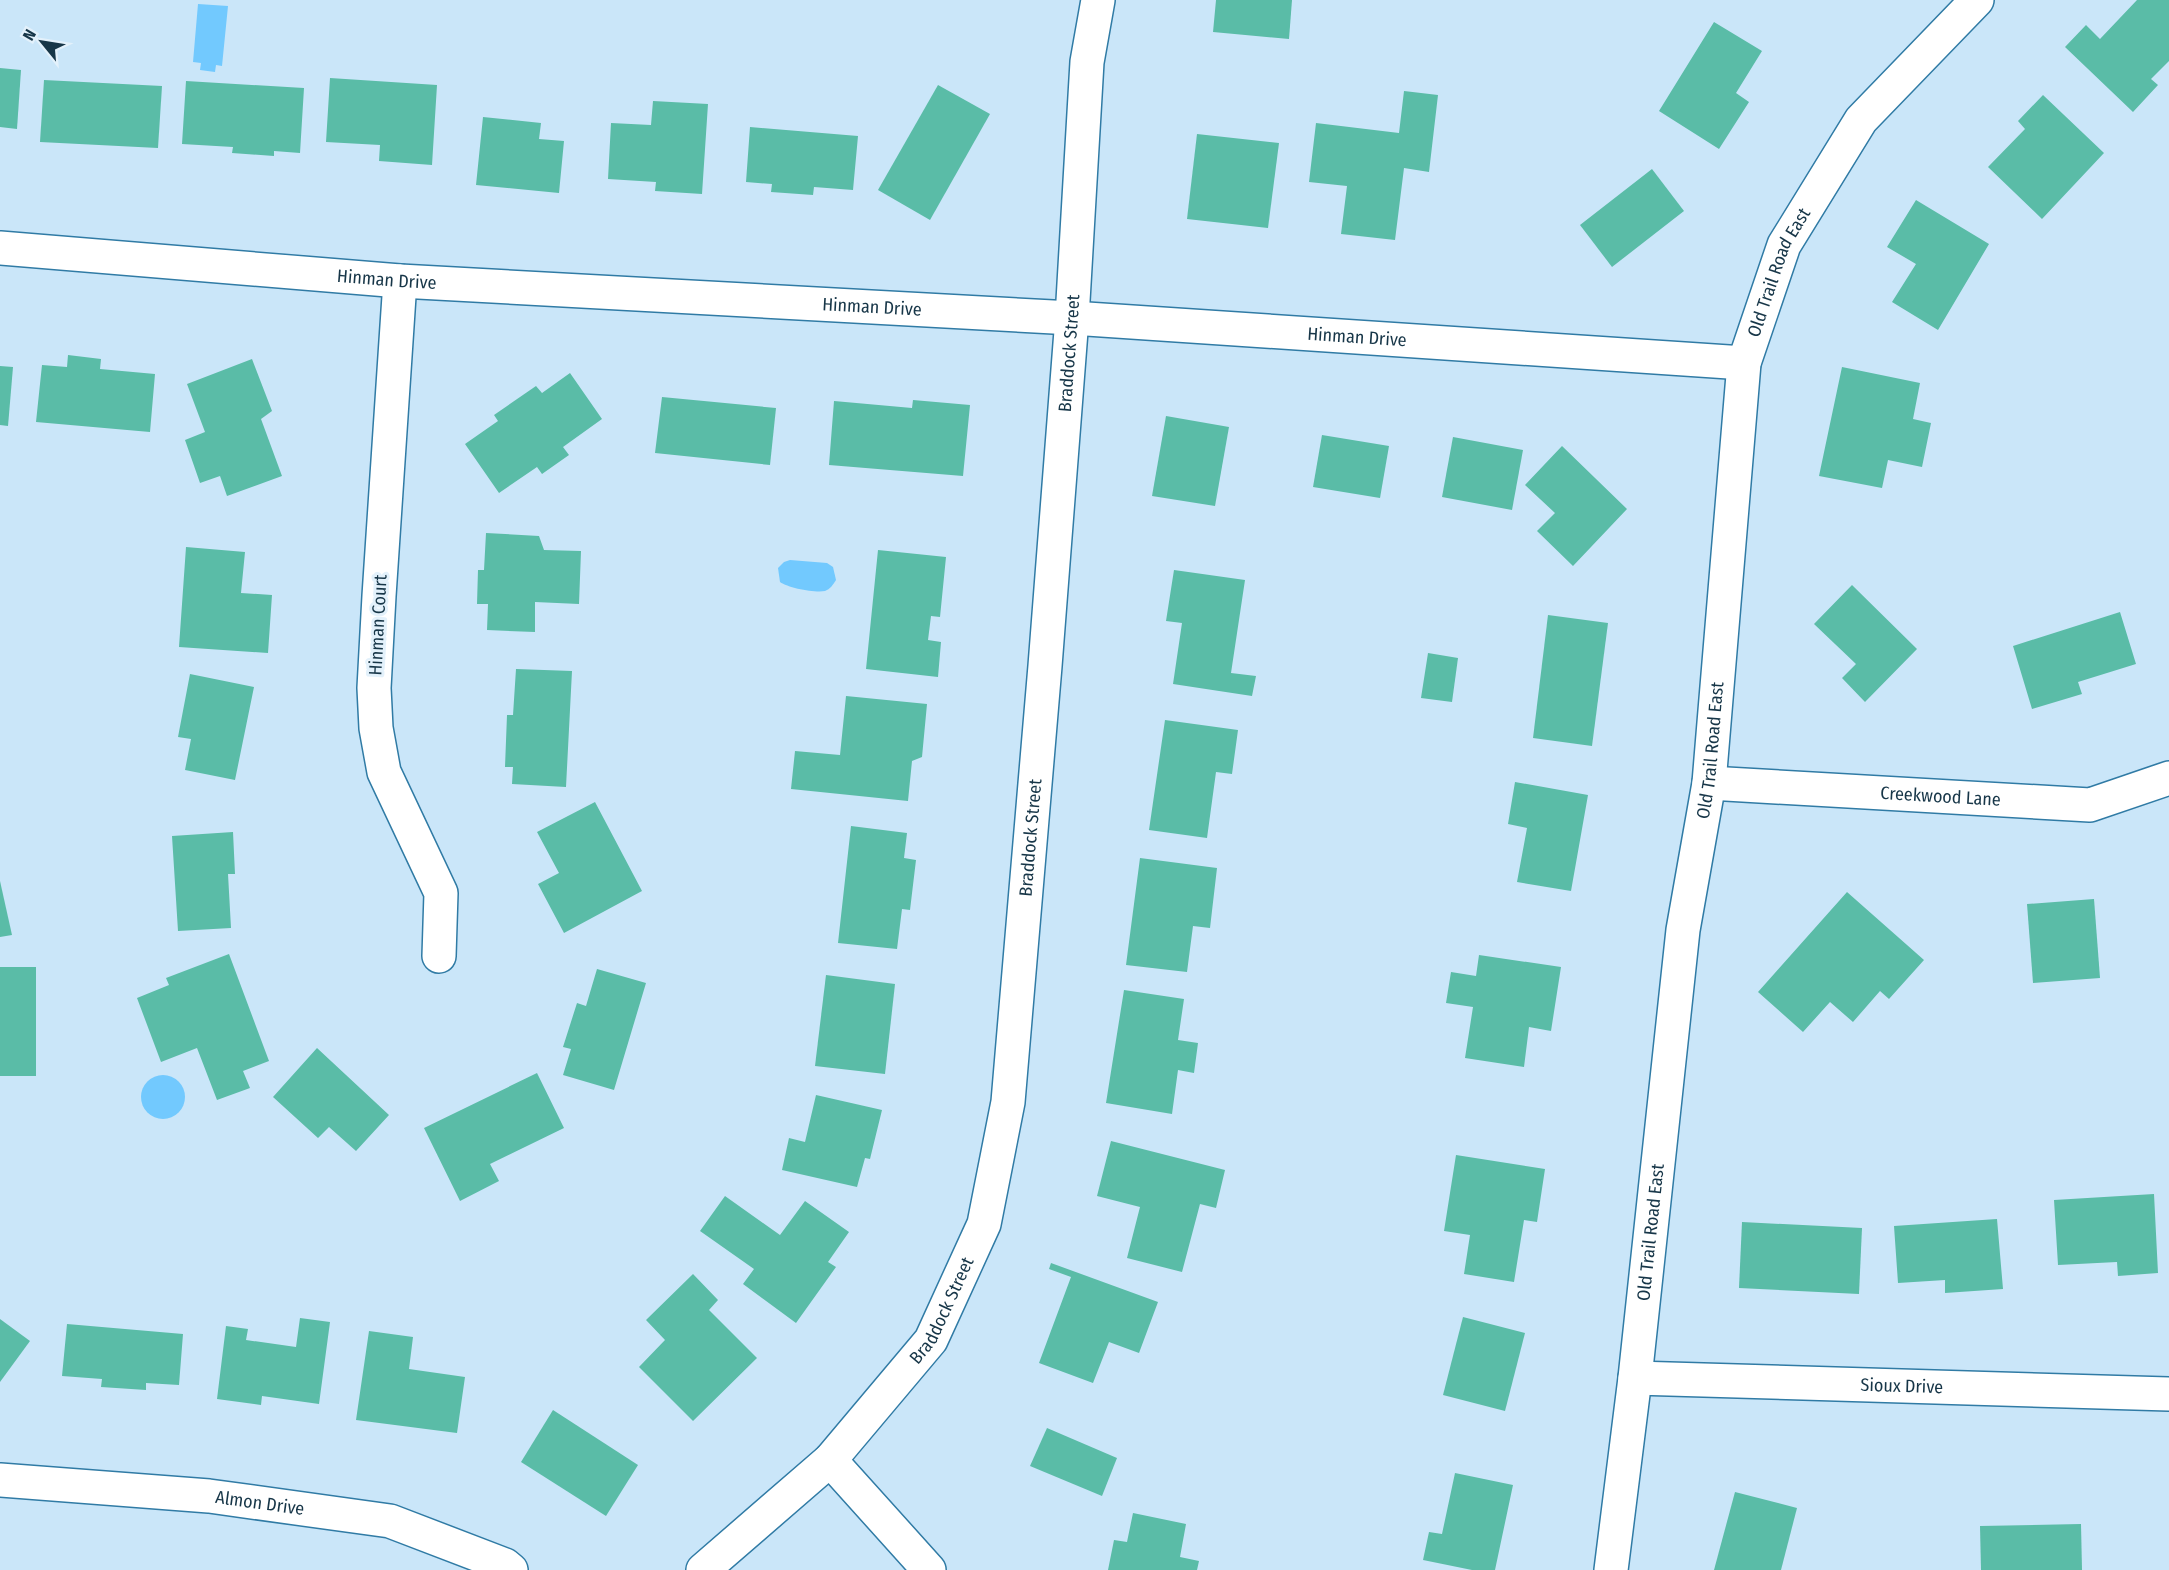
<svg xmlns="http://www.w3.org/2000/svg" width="2169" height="1570" font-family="'Fira Sans Condensed',sans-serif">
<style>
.water{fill:#72c9fe}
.building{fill:#5abca7}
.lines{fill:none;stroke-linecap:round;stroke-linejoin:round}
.minor-casing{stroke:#307ba5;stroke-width:36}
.minor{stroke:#fff;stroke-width:33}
.labels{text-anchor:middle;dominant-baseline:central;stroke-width:6;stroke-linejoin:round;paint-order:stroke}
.street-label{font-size:18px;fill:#173648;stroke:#e3f1fb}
</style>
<rect width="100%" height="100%" fill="#cae6f9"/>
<g class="water">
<path d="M198,4L228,6L222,66L216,65L215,72L200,70L201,63L193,62Z"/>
<path d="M790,560L827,563L833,567L836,580C833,585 830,589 825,591C815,593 788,588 780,582L778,568L784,562Z"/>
<circle cx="163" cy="1097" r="22"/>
</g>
<g class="building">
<path d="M1216,0H1292L1289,39L1213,32Z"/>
<path d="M2137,0H2169V61L2151,79L2158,85L2133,112L2065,47L2086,25L2100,39Z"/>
<path d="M1714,22L1762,51L1736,93L1749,102L1719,149L1659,111Z"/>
<path d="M0,68L21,70L17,129L0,127Z"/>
<path d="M330,78L437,85L432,165L379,161L380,145L326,142Z"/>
<path d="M44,80L162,86L158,148L40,142Z"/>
<path d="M186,81L304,88L300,153L274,151V156L232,153L233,147L182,144Z"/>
<path d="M938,85L990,114L930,220L878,190Z"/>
<path d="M1404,91L1438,95L1429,172L1404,168L1395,240L1341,234L1347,186L1309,182L1316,123L1399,133Z"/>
<path d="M2043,95L2104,153L2042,219L1988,167L2025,129L2018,121Z"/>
<path d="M653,101L708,104L702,194L655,191L656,182L608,179L611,123L651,125Z"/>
<path d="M483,117L541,123L539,139L564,141L559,193L476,185Z"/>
<path d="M750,127L858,136L853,190L814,187L813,195L771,192L772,184L746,182Z"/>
<path d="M1197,134L1279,143L1268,228L1187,219Z"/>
<path d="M1652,169L1684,211L1612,267L1580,225Z"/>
<path d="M1916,200L1989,244L1938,330L1892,302L1916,264L1887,247Z"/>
<path d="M68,355L101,359L100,369L155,374L150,432L36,422L42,365L67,367Z"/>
<path d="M252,359L272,411L261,419L282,476L227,496L220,476L200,483L185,440L205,432L187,384Z"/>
<path d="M0,366L13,367L8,426L0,425Z"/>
<path d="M1842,367L1920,383L1913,419L1931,423L1922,467L1888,460L1882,488L1819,476Z"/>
<path d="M570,373L602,419L563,447L569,455L542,474L537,467L499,493L465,444L498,421L494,415L536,386L542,393Z"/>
<path d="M662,397L776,408L770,465L655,453Z"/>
<path d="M913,400L970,405L963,476L829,465L834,401L912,408Z"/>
<path d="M1166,416L1229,427L1215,506L1152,496Z"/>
<path d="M1322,435L1389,446L1380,498L1313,487Z"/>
<path d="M1453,437L1523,450L1512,510L1442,497Z"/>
<path d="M1562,446L1627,509L1573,566L1537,531L1555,513L1525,485Z"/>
<path d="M486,533L539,536L544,550L581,551L579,604L535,602V632L487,630L488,604H477L478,570H484Z"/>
<path d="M186,547L245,552L241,593L272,595L268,653L179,647Z"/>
<path d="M878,550L946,557L940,617L931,616L928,640L941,642L938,677L866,669Z"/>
<path d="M1174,570L1245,580L1231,673L1256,676L1252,696L1173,684L1182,623L1166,621Z"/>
<path d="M1852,585L1917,649L1865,702L1842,678L1856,664L1814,624Z"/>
<path d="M2120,612L2136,664L2078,682L2082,694L2032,709L2013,646Z"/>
<path d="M1548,615L1608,623L1592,746L1533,738Z"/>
<path d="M1428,653L1458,658L1452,702L1421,698Z"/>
<path d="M516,669L572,671L566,787L512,784L513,767H505L507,715H513Z"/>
<path d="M190,674L254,687L235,780L185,770L191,739L178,737Z"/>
<path d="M846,696L927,704L922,757L912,761L908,801L791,789L795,751L840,755Z"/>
<path d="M1165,720L1238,730L1232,774L1216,772L1207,838L1149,830Z"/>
<path d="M1515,782L1588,795L1571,891L1517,882L1527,828L1508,824Z"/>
<path d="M595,802L642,891L564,933L538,884L559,873L537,832Z"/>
<path d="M851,826L907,833L904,858L916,860L910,910L902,909L897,949L838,943Z"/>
<path d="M233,832L235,874H228L231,928L178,931L172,836Z"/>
<path d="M1140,858L1217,868L1210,928L1193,926L1187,972L1126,965Z"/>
<path d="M0,881L12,935L0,937Z"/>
<path d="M1847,892L1924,960L1889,999L1880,991L1853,1022L1830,1002L1803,1032L1758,992Z"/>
<path d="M2094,899L2100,978L2033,983L2027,904Z"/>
<path d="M229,954L269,1061L243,1071L250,1088L217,1100L197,1048L161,1062L137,998L169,985L166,978Z"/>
<path d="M1479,955L1561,967L1551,1031L1529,1027L1524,1067L1465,1058L1473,1007L1446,1003L1451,972L1476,976Z"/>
<rect x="0" y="967" width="36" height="109"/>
<path d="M597,969L646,983L614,1090L563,1075L571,1049L563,1047L577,1003L586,1006Z"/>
<path d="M826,975L895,984L885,1074L815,1066Z"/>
<path d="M1124,990L1184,999L1178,1040L1198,1043L1194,1073L1178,1070L1172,1114L1106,1103Z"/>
<path d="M317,1048L389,1115L356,1151L329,1127L318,1138L273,1097Z"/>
<path d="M537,1073L564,1128L490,1164L499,1181L460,1201L424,1128Z"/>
<path d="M816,1095L882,1110L870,1159L865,1158L857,1187L782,1170L789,1138L805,1142Z"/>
<path d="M1111,1141L1225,1170L1216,1208L1200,1204L1182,1272L1127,1258L1140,1207L1097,1196Z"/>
<path d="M1456,1155L1545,1169L1537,1222L1524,1220L1514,1282L1464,1274L1470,1235L1444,1231Z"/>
<path d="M2154,1194L2158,1273L2118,1276L2117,1262L2058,1265L2054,1200Z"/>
<path d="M725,1196L780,1235L805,1201L849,1232L828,1262L836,1267L796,1323L743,1284L754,1269L700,1231Z"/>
<path d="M1997,1219L2003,1289L1945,1293V1280L1898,1283L1894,1226Z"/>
<path d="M1742,1222L1862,1228L1859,1294L1739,1288Z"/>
<path d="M1051,1263L1158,1302L1139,1353L1109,1342L1093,1383L1039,1363L1071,1277L1049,1269Z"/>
<path d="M693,1274L718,1300L709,1310L757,1358L693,1421L639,1367L665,1340L646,1320Z"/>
<path d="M1463,1317L1525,1333L1505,1411L1443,1395Z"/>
<path d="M300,1318L330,1322L319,1404L262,1396L261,1405L217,1399L226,1326L248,1329L246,1340L296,1347Z"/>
<path d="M0,1319L30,1341L0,1382Z"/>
<path d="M67,1324L183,1334L179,1385L146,1383V1390L101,1387L102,1379L62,1376Z"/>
<path d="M369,1331L413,1337L409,1369L465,1377L457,1433L356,1420Z"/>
<path d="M553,1410L638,1465L606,1516L521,1462Z"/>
<path d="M1047,1428L1117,1458L1102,1496L1030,1466Z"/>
<path d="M1455,1473L1513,1485L1495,1570H1472L1423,1560L1429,1532L1442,1534Z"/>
<path d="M1735,1492L1797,1508L1781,1570H1714Z"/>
<path d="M1133,1513L1186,1524L1180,1557L1199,1561L1197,1570H1108L1114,1540L1127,1542Z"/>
<path d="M2081,1524L2082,1570H1981L1980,1526Z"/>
</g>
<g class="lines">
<g class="minor-casing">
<g id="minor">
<path id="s1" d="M0,248L400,281L1072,318L1744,363"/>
<path d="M400,281L379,596L374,688L376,728L384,772L441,893L439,956"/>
<path id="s2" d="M1709,783L2090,805L2169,778"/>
<path id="s3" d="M1635,1378L2169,1394"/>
<path d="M830,1460L929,1570"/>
<path id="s4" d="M0,1480L209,1496L390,1521L505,1565L511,1570"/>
<path id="s5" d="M703,1570L830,1460L931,1340L984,1224L1008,1102L1045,666L1072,318L1087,62L1098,0"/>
<path id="s6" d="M1611,1570L1635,1378L1683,930L1709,783L1744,363L1784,245L1861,120L1977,0"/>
</g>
</g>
<use href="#minor" class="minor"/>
</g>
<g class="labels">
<g class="street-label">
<text stroke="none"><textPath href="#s6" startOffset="1312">Old Trail Road East</textPath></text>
<text stroke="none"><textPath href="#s1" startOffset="388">Hinman Drive</textPath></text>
<text stroke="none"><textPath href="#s1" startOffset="874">Hinman Drive</textPath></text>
<text stroke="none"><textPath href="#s1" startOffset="1360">Hinman Drive</textPath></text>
<text stroke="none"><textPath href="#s5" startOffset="1328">Braddock Street</textPath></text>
<text transform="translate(378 625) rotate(-87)">Hinman Court</text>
<text stroke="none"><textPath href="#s6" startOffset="826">Old Trail Road East</textPath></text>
<text stroke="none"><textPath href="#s2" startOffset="232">Creekwood Lane</textPath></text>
<text stroke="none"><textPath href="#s5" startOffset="842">Braddock Street</textPath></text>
<text stroke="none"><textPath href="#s6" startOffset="340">Old Trail Road East</textPath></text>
<text stroke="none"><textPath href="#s5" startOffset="356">Braddock Street</textPath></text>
<text stroke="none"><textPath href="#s3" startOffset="267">Sioux Drive</textPath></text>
<text stroke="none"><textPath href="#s4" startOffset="261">Almon Drive</textPath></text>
</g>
</g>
<g transform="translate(42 42) rotate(300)" stroke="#e3f1fb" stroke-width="4.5" paint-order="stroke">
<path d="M0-4.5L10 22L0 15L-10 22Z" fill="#173648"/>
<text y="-9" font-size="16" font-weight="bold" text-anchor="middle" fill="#173648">N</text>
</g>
</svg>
